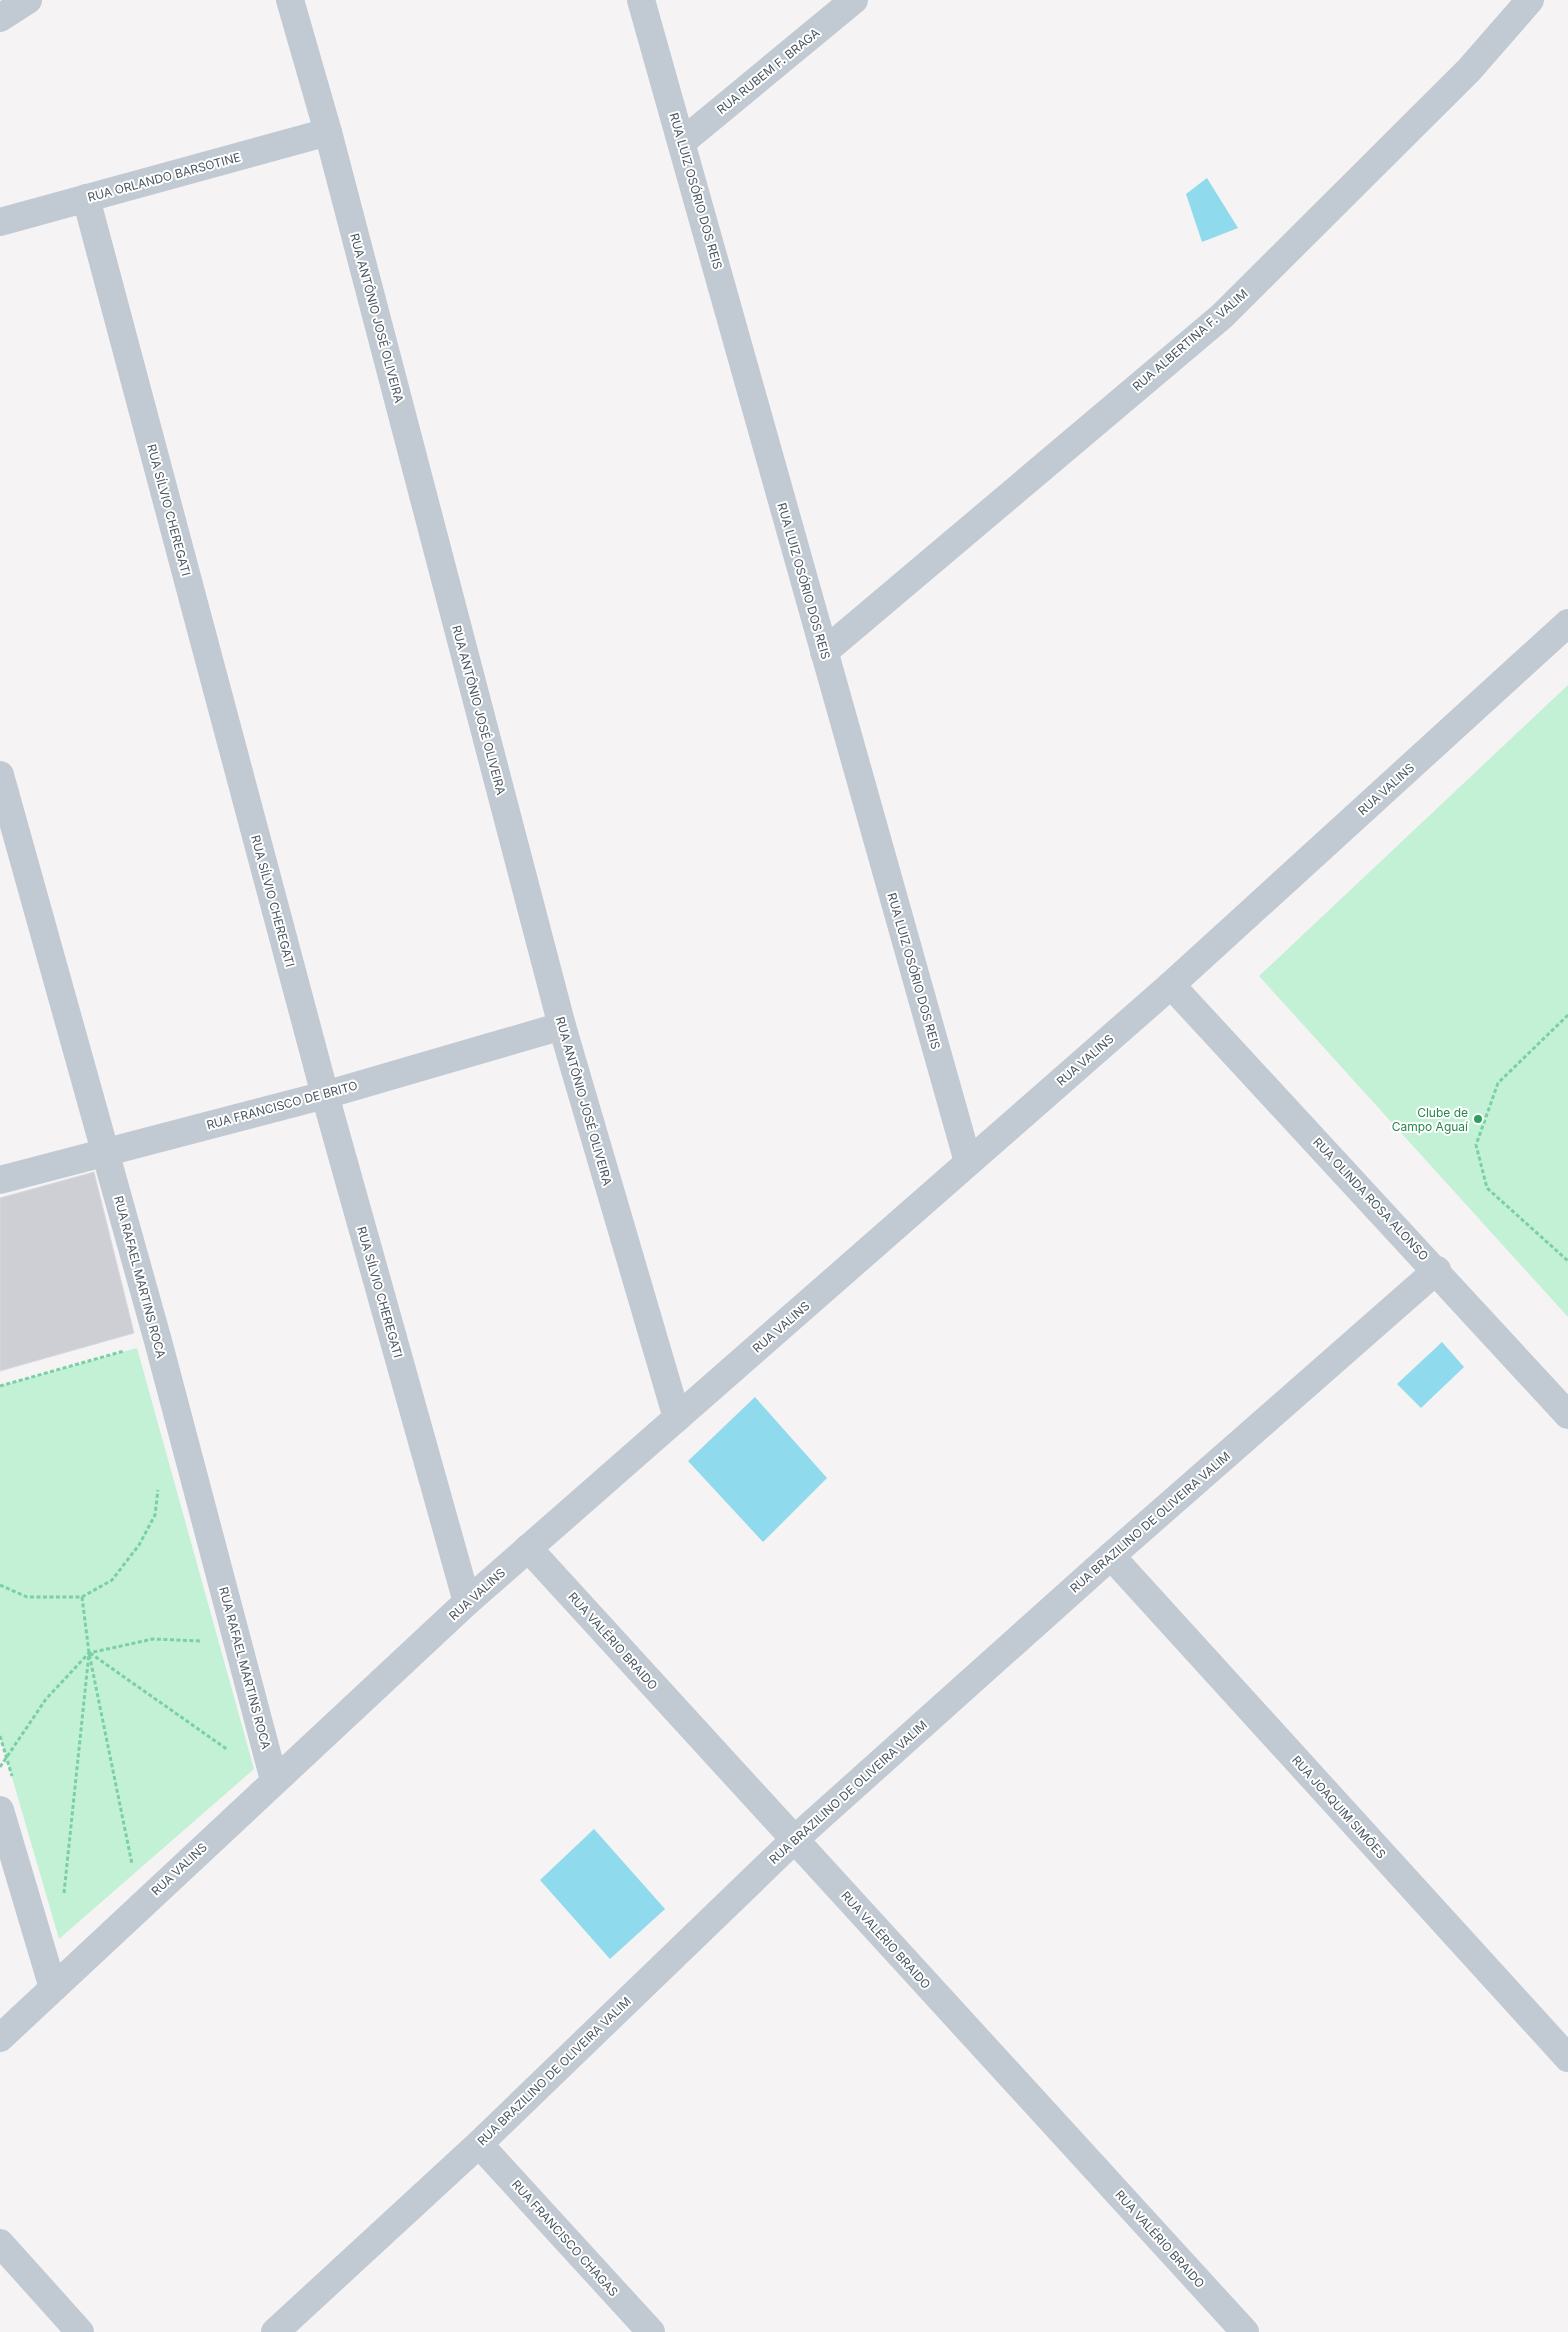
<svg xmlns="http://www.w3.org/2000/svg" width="1568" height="2332" font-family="Inter,sans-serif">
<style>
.green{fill:#c3f1d5}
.water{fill:#90daee}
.building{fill:#cdcfd5;stroke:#d7d9de}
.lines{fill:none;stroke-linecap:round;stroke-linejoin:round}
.path{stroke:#7ad0a6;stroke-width:3;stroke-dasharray:4 2.5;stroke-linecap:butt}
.minor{stroke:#c1cad2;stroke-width:28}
.leisure-dot{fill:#2e9e5b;stroke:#fff;stroke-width:2}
.labels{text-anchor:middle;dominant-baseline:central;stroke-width:4;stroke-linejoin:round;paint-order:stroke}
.street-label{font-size:12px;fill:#4a5661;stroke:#fff}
.leisure-label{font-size:12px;fill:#27864d;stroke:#fff;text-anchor:end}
</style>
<rect width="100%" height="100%" fill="#f5f3f3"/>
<g class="green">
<path d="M1568,685V1317L1259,976Z"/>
<path d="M137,1348L254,1769L59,1939L0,1736V1386Z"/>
</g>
<g class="water">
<path d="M1207,178L1238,228L1202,242L1186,194Z"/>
<path d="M1442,1342L1464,1367L1421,1408L1397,1384Z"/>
<path d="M755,1397L827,1478L763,1542L688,1461Z"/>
<path d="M594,1829L665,1909L610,1959L540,1880Z"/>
</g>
<path class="building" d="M94,1172L134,1333L0,1371V1198Z"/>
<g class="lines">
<g class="path">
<path d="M1568,1015L1498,1083L1476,1145L1487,1188L1568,1261"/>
<path d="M0,1386L124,1351"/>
<path d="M0,1585L27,1597H82L112,1580L139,1545L155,1515L158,1490"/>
<path d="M82,1597L89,1653L132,1864"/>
<path d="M90,1653L228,1750"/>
<path d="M0,1736L12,1776"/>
<path d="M0,1767L46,1699L89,1653L153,1639L201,1641"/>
<path d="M64,1893L89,1653"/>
</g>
<g class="minor">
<path d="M290,0L328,132L562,1026L677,1418"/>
<path d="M641,0L968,1162"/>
<path d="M0,18L28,0"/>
<path d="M682,142L854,0"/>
<path d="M86,198L325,1095L467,1602"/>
<path d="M0,222L328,132"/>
<path d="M824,652L1222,316L1469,70L1530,0"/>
<path d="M0,775L158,1341L274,1780"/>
<path d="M1171,985L1568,1415"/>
<path d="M0,1180L325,1095L562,1026"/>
<path d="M528,1548L1245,2332"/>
<path d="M1111,1556L1568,2058"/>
<path d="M0,1810L53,1988"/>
<path d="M0,2038L467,1602L1171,985L1568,623"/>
<path d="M479,2144L651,2332"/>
<path d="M0,2243L80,2332"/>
<path d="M275,2332L479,2144L794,1840L1111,1556L1437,1270"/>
</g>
</g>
<circle class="leisure-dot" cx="1478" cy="1119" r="5"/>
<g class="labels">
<g class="street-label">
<text transform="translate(768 71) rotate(-39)">RUA RUBEM F. BRAGA</text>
<text transform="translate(164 177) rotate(-15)">RUA ORLANDO BARSOTINE</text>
<text transform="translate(696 191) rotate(74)">RUA LUIZ OSÓRIO DOS REIS</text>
<text transform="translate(377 318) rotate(75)">RUA ANTÔNIO JOSÉ OLIVEIRA</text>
<text transform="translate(1190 340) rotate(-41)">RUA ALBERTINA F. VALIM</text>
<text transform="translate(169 510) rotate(75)">RUA SÍLVIO CHEREGATI</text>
<text transform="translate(804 581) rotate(74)">RUA LUIZ OSÓRIO DOS REIS</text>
<text transform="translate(479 710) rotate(75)">RUA ANTÔNIO JOSÉ OLIVEIRA</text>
<text transform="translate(1386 789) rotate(-42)">RUA VALINS</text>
<text transform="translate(273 901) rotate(75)">RUA SÍLVIO CHEREGATI</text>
<text transform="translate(914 971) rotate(74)">RUA LUIZ OSÓRIO DOS REIS</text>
<text transform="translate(1085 1060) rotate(-41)">RUA VALINS</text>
<text transform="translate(584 1101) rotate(74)">RUA ANTÔNIO JOSÉ OLIVEIRA</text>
<text transform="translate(282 1105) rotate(-15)">RUA FRANCISCO DE BRITO</text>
<text transform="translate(1371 1199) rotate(47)">RUA OLINDA ROSA ALONSO</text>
<text transform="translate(140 1277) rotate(75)">RUA RAFAEL MARTINS ROCA</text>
<text transform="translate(380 1292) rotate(74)">RUA SÍLVIO CHEREGATI</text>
<text transform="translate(781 1327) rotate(-41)">RUA VALINS</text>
<text transform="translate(1150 1522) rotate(-41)">RUA BRAZILINO DE OLIVEIRA VALIM</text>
<text transform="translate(477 1594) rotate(-42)">RUA VALINS</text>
<text transform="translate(613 1641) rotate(48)">RUA VALÉRIO BRAIDO</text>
<text transform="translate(245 1668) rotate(75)">RUA RAFAEL MARTINS ROCA</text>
<text transform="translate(848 1792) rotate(-42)">RUA BRAZILINO DE OLIVEIRA VALIM</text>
<text transform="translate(1339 1807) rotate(48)">RUA JOAQUIM SIMÕES</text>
<text transform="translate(179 1869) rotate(-43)">RUA VALINS</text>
<text transform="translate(886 1940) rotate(48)">RUA VALÉRIO BRAIDO</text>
<text transform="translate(554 2071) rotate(-44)">RUA BRAZILINO DE OLIVEIRA VALIM</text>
<text transform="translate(565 2238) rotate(48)">RUA FRANCISCO CHAGAS</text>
<text transform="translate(1160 2239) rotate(48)">RUA VALÉRIO BRAIDO</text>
</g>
<g class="leisure-label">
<text x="1468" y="1112">Clube de<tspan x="1468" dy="14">Campo Aguaí</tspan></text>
</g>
</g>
</svg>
